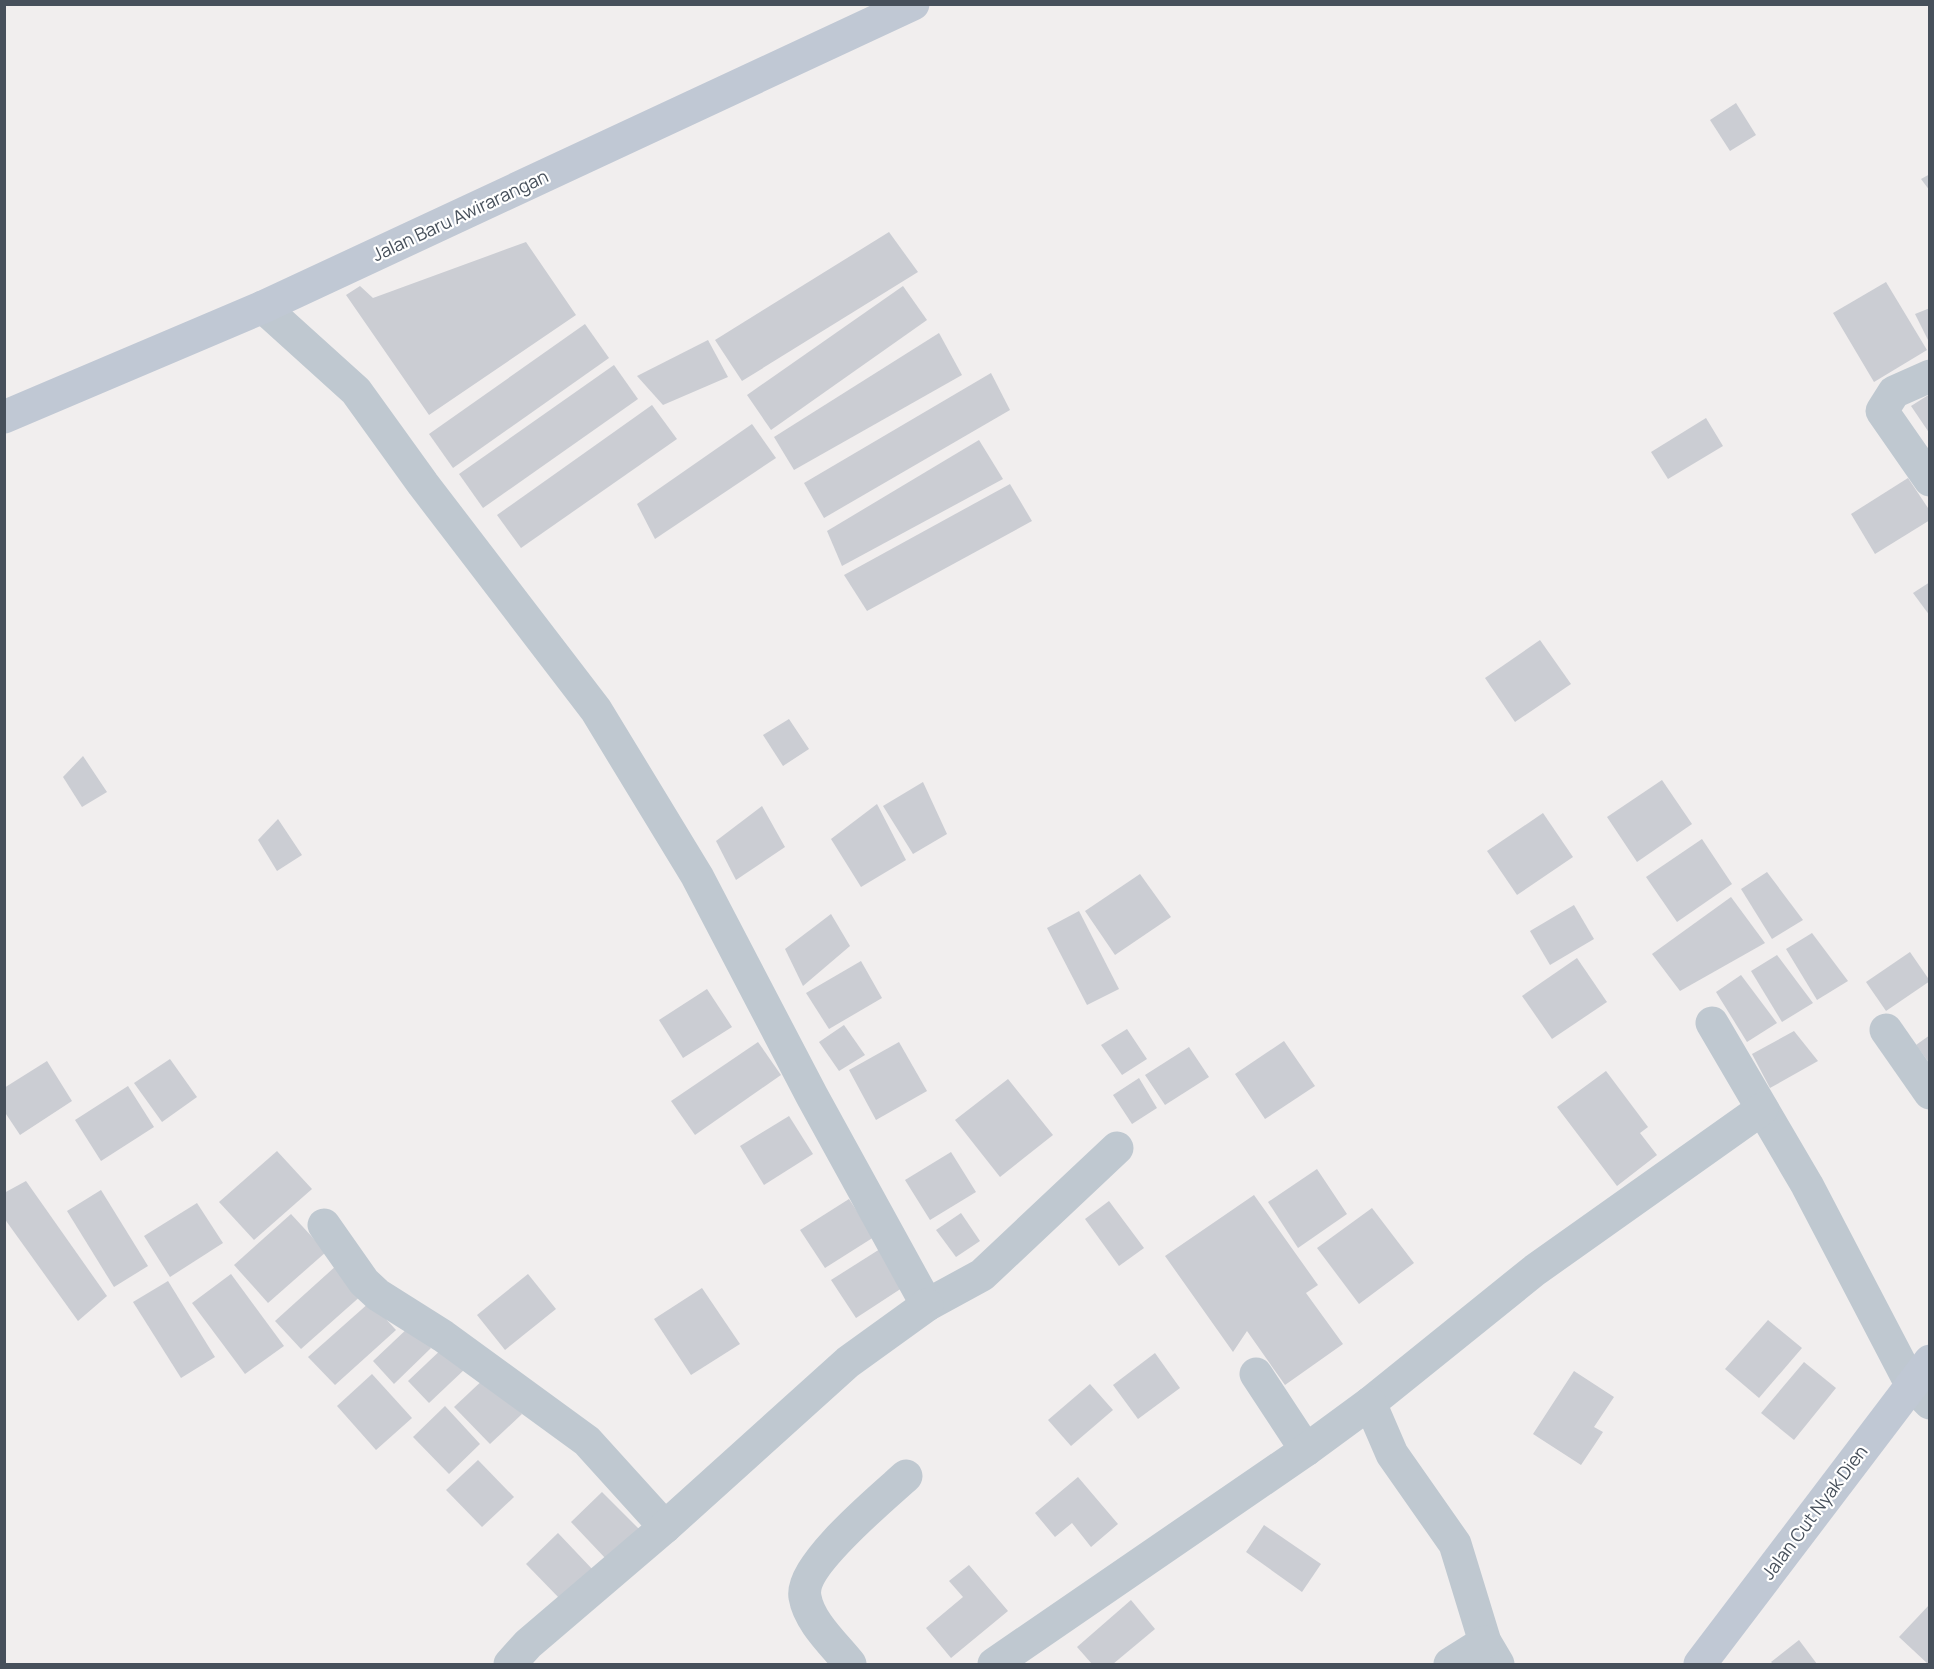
<svg xmlns="http://www.w3.org/2000/svg" width="1934" height="1669" font-family="Manrope,sans-serif">
<style>
.building{fill:#cbcdd3}
.lines{fill:none;stroke-linecap:round;stroke-linejoin:round}
.street{stroke:#bfc8d0;stroke-width:33}
.secondary{stroke:#c0c8d4;stroke-width:33}
.labels{text-anchor:middle;dominant-baseline:central;stroke-width:4.5;stroke-linejoin:round;paint-order:stroke}
.street-label{font-size:18px;fill:#47505b;stroke:#fff}
</style>
<rect width="100%" height="100%" fill="#f1eeee"/>
<g class="building">
<path d="M1736,103L1756,135L1730,151L1710,120Z"/>
<path d="M1930,174V191L1921,179Z"/>
<path d="M889,232L918,272L742,381L715,340Z"/>
<path d="M526,242L576,315L429,415L346,295L360,286L373,298Z"/>
<path d="M1886,282L1927,350L1874,382L1833,313Z"/>
<path d="M903,286L927,320L771,430L747,395Z"/>
<path d="M1930,308V344L1915,314Z"/>
<path d="M585,324L609,358L453,468L429,434Z"/>
<path d="M939,333L962,375L794,470L774,437Z"/>
<path d="M708,340L728,377L663,405L637,376Z"/>
<path d="M614,365L638,399L483,508L459,474Z"/>
<path d="M991,373L1010,410L824,518L804,483Z"/>
<path d="M1930,394V434L1911,406Z"/>
<path d="M652,405L677,439L521,548L497,515Z"/>
<path d="M1706,418L1723,446L1668,479L1651,452Z"/>
<path d="M752,424L776,458L655,539L637,504Z"/>
<path d="M979,440L1003,479L842,566L827,531Z"/>
<path d="M1908,478L1930,511V520L1875,554L1851,514Z"/>
<path d="M1010,484L1032,521L867,611L844,575Z"/>
<path d="M1930,582V616L1913,593Z"/>
<path d="M1540,640L1571,684L1515,722L1485,678Z"/>
<path d="M789,719L809,749L783,766L763,735Z"/>
<path d="M83,756L107,792L82,807L63,777Z"/>
<path d="M1662,780L1692,824L1637,862L1607,817Z"/>
<path d="M923,782L947,834L913,854L883,806Z"/>
<path d="M877,804L906,860L861,887L831,839Z"/>
<path d="M762,806L785,847L736,880L716,841Z"/>
<path d="M1543,813L1573,857L1517,895L1487,851Z"/>
<path d="M278,819L302,855L277,871L258,840Z"/>
<path d="M1702,839L1732,884L1677,922L1646,877Z"/>
<path d="M1767,872L1803,920L1772,939L1741,889Z"/>
<path d="M1140,874L1171,917L1115,955L1085,911Z"/>
<path d="M1731,897L1765,943L1680,991L1652,954Z"/>
<path d="M1574,905L1594,939L1550,965L1530,931Z"/>
<path d="M1079,911L1119,989L1087,1005L1047,928Z"/>
<path d="M831,914L850,946L803,986L785,949Z"/>
<path d="M1812,933L1848,981L1817,1000L1786,949Z"/>
<path d="M1910,952L1930,981L1886,1011L1866,982Z"/>
<path d="M1777,955L1813,1003L1782,1022L1751,971Z"/>
<path d="M1577,958L1607,1002L1552,1039L1522,996Z"/>
<path d="M861,961L882,998L829,1029L806,993Z"/>
<path d="M1741,975L1777,1023L1747,1042L1716,992Z"/>
<path d="M707,989L732,1027L683,1058L659,1020Z"/>
<path d="M844,1025L865,1055L839,1071L819,1042Z"/>
<path d="M1127,1029L1147,1059L1122,1075L1101,1045Z"/>
<path d="M1794,1031L1818,1061L1770,1088L1752,1054Z"/>
<path d="M1930,1035V1064L1916,1045Z"/>
<path d="M1284,1041L1315,1086L1265,1119L1235,1074Z"/>
<path d="M758,1042L781,1075L695,1135L671,1101Z"/>
<path d="M899,1042L927,1091L876,1120L849,1070Z"/>
<path d="M1189,1047L1209,1077L1165,1105L1145,1075Z"/>
<path d="M170,1059L197,1097L162,1122L134,1083Z"/>
<path d="M47,1061L72,1101L20,1135L4,1111V1088Z"/>
<path d="M1606,1071L1648,1127L1640,1133L1657,1155L1617,1186L1557,1107Z"/>
<path d="M1139,1078L1157,1108L1132,1124L1113,1095Z"/>
<path d="M1008,1079L1053,1135L1000,1177L955,1120Z"/>
<path d="M128,1086L154,1127L101,1161L75,1120Z"/>
<path d="M789,1116L813,1154L764,1185L740,1146Z"/>
<path d="M277,1151L312,1189L254,1240L219,1202Z"/>
<path d="M951,1152L976,1192L930,1220L905,1180Z"/>
<path d="M1317,1169L1347,1214L1298,1248L1268,1202Z"/>
<path d="M26,1181L107,1296L78,1321L4,1218V1193Z"/>
<path d="M101,1190L148,1266L114,1287L67,1211Z"/>
<path d="M1254,1195L1318,1285L1306,1293L1343,1344L1285,1385L1247,1331L1233,1352L1165,1256Z"/>
<path d="M849,1199L874,1237L825,1268L800,1230Z"/>
<path d="M1109,1201L1144,1248L1119,1266L1085,1219Z"/>
<path d="M197,1203L223,1243L170,1277L144,1236Z"/>
<path d="M1372,1208L1414,1263L1359,1304L1317,1248Z"/>
<path d="M961,1213L980,1241L956,1257L936,1230Z"/>
<path d="M291,1214L326,1252L268,1303L234,1265Z"/>
<path d="M880,1249L905,1286L856,1318L831,1280Z"/>
<path d="M337,1265L363,1294L301,1349L275,1321Z"/>
<path d="M231,1274L284,1346L245,1374L192,1303Z"/>
<path d="M528,1274L556,1309L505,1350L477,1315Z"/>
<path d="M168,1281L215,1357L181,1378L133,1302Z"/>
<path d="M702,1288L740,1344L691,1375L654,1319Z"/>
<path d="M370,1302L396,1330L335,1385L308,1357Z"/>
<path d="M1768,1320L1802,1348L1759,1398L1725,1369Z"/>
<path d="M410,1326L431,1348L394,1384L373,1361Z"/>
<path d="M445,1346L466,1368L429,1403L408,1381Z"/>
<path d="M1155,1353L1180,1388L1138,1419L1113,1385Z"/>
<path d="M1804,1362L1836,1388L1794,1440L1761,1413Z"/>
<path d="M1574,1371L1614,1397L1594,1427L1603,1432L1581,1465L1533,1434Z"/>
<path d="M372,1374L412,1418L376,1450L337,1406Z"/>
<path d="M486,1377L522,1414L490,1444L454,1407Z"/>
<path d="M1090,1384L1113,1410L1071,1446L1048,1420Z"/>
<path d="M445,1406L480,1444L449,1474L413,1437Z"/>
<path d="M478,1460L514,1497L482,1527L446,1490Z"/>
<path d="M1078,1477L1118,1524L1091,1547L1072,1523L1055,1537L1035,1513Z"/>
<path d="M602,1492L639,1529L607,1560L571,1522Z"/>
<path d="M1264,1525L1321,1564L1302,1592L1246,1552Z"/>
<path d="M558,1533L594,1571L562,1601L526,1564Z"/>
<path d="M969,1565L1008,1611L951,1658L926,1628L963,1597L949,1581Z"/>
<path d="M1131,1600L1155,1629L1113,1664H1092L1077,1647Z"/>
<path d="M1930,1604V1664H1928L1899,1637Z"/>
<path d="M1799,1640L1817,1664H1773L1771,1662Z"/>
</g>
<g class="lines">
<g class="street">
<path d="M263,307L356,391L423,484L596,710L697,876L812,1096L927,1305L982,1275L1117,1148"/>
<path d="M1930,376L1894,392L1882,411L1930,480"/>
<path d="M1712,1023L1807,1185L1911,1384L1930,1403"/>
<path d="M1886,1030L1930,1093"/>
<path d="M324,1225L364,1282L378,1295L443,1336L587,1441L665,1527"/>
<path d="M1256,1374L1306,1450"/>
<path d="M1370,1403L1535,1270L1762,1109"/>
<path d="M510,1664L528,1644L665,1527L848,1362L927,1305"/>
<path d="M850,1664C835,1645 809,1622 805,1597C799,1566 883,1497 906,1476"/>
<path d="M994,1664L1306,1450L1370,1403L1392,1454L1455,1544L1485,1642L1498,1664"/>
<path d="M1450,1664L1485,1642"/>
</g>
<g class="secondary">
<path d="M4,417L263,307L913,4"/>
<path d="M1700,1664L1930,1361"/>
</g>
</g>
<g class="labels">
<g class="street-label">
<text transform="translate(460 215) rotate(-25)">Jalan Baru Awirarangan</text>
<text transform="translate(1814 1512) rotate(-53)">Jalan Cut Nyak Dien</text>
</g>
</g>
<rect width="1934" height="1669" fill="none" stroke="#47505b" stroke-width="12"/>
</svg>
